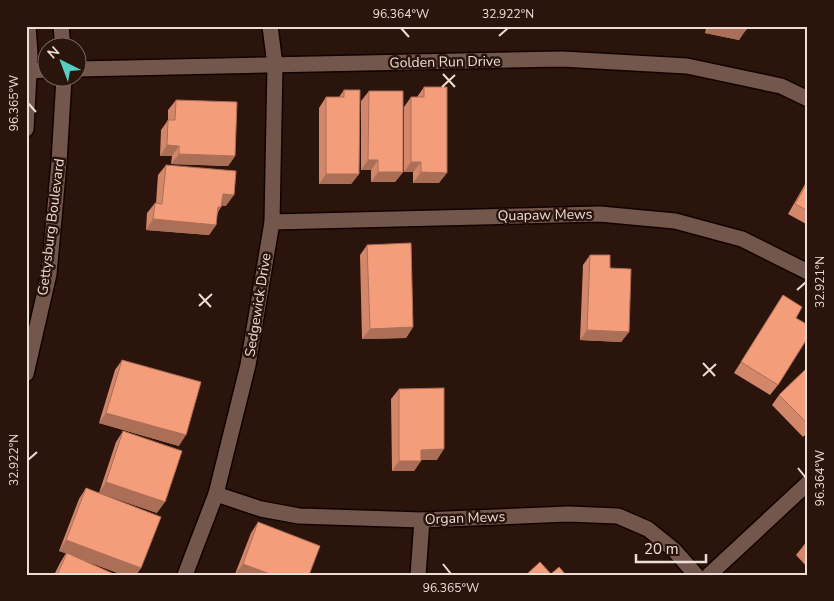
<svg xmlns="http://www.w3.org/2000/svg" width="834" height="601" font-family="'Nunito Sans',sans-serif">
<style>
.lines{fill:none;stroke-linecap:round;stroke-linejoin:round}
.minor-casing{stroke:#120200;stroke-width:18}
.minor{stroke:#73574d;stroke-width:15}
.wall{fill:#d2876a}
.shaded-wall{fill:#ab6e56}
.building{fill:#f49d7b;stroke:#ab6e56}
.ticks{fill:none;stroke:#eeddd7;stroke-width:2}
.labels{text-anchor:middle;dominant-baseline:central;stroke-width:5;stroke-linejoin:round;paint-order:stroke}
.street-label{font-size:14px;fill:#eeddd7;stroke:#2b140c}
.neatline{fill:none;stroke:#eeddd7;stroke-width:2}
.ticks-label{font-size:12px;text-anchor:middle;fill:#eeddd7}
</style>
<rect width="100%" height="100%" fill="#2b140c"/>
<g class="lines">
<g class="minor-casing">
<g id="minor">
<path d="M61,26L63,48"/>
<path d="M78,69L562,59L687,66L781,86L808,99"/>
<path d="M29,71L48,70"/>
<path d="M26,129L30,55L28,26"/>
<path d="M272,222L600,214L675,221L742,239L808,272"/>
<path d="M26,374L49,274L59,162L64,78"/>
<path d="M216,494L261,509L299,516L422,520L568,514L618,516L648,529L674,550L696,575"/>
<path d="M185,575L216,494L248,365L272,222L275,65L270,26"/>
<path d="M418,575L422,520"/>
<path d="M709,575L808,483"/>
</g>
</g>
<use href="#minor" class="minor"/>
</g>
<g class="wall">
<path d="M707,26H747L739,40L705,33Z"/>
<path d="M424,87L439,183H413V172H404V107L411,97H417Z"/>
<path d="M344,90L359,174L351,184H319V108L326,97H339Z"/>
<path d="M369,91L403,172L395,182H371V170H361V101Z"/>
<path d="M176,100L235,156L228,166L171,164L172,156H160L161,130L168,120V110Z"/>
<path d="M166,165L226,206L222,205L221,207L217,214L216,225L209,235L146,230L147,213L155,203H156L158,175Z"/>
<path d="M808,179V225L788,214Z"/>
<path d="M367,245L413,327L406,338L362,339L360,255Z"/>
<path d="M590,255L610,268L629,332L621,342L580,340L583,265Z"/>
<path d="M783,295L796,318L778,385L770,395L734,373Z"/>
<path d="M122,360L179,446L99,423L115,370Z"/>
<path d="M808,367V432L803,437L772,405L779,395Z"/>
<path d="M399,389L437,460H421L414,471H392L391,399Z"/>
<path d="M123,431L157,513L99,493L116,442Z"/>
<path d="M86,488L141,568L136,575H123L80,559L116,575H54L60,563L66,553L59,551L79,499Z"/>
<path d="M258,522L309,575H238L235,574L251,533Z"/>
<path d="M808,541V568L796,555L804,545Z"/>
</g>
<g class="shaded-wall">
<path d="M710,26H729L746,30L739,40L705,33Z"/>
<path d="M167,145L179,146L172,156H160Z"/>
<path d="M179,154L235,156L228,166L171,164Z"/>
<path d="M368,160H378L371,170H361Z"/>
<path d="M411,162H421L413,172H404Z"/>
<path d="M378,172H403L395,182H371Z"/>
<path d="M421,172L447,173L439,183H413Z"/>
<path d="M326,174H359L351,184H319Z"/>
<path d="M223,194L234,195L226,206L215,205Z"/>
<path d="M218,207H221L214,218Z"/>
<path d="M153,219L216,225L209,235L146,230Z"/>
<path d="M413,327L406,338L362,339L370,329Z"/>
<path d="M587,330L629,332L621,342L580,340Z"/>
<path d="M106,413L186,435L179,446L99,423Z"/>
<path d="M444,449L437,460H414L421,450Z"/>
<path d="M399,461H421L414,471H392Z"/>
<path d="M106,482L165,502L157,513L99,493Z"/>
<path d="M66,540L141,568L136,575H123L59,551Z"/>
<path d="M243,564L273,575H238L235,574Z"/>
</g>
<g class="building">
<path d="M729,26H747L746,30Z"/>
<path d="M424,87H447V173L421,172V162H411V97H424Z"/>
<path d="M344,90H360L359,174H326V97H344Z"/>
<path d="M369,91H403V172H378V160H368Z"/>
<path d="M176,100L237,102L235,156L179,154V146L167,145L168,120H175Z"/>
<path d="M166,165L236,171L234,195L223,194L221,207H218L216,225L153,219L155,203L162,204Z"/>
<path d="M808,181V211L795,204Z"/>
<path d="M411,243L413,327L370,329L367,245Z"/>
<path d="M590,255H610V268L631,269L629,332L587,330Z"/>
<path d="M783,295L802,307L796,318L808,325V337L778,385L741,362Z"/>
<path d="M122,360L201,382L186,435L106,413Z"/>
<path d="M808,367V424L779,395Z"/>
<path d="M444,388V449L421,450V461H399V389Z"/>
<path d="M123,431L182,451L165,502L106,482Z"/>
<path d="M86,488L161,517L141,568L66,540Z"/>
<path d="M258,522L320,546L309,575H273L243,564Z"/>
<path d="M808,541V549L804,545Z"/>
<path d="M67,553L116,575H57Z"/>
<path d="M540,562L551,574L559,567L566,575H526Z"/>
</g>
<path class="ticks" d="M401,28L409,37M499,36L508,28M443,74L455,87M442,87L455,75M28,103L36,112M797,290L806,282M199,294L211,307M199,306L212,294M703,363L715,376M703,376L716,364M28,460L37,452M798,468L806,478M443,564L451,574"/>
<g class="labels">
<g class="street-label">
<text transform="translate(445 62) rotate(-1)">Golden Run Drive</text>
<text transform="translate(545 215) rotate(-1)">Quapaw Mews</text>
<text transform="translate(51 227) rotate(-83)">Gettysburg Boulevard</text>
<text transform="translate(258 305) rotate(-81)">Sedgewick Drive</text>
<text transform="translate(465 518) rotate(-2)">Organ Mews</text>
</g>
</g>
<rect width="834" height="601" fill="none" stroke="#2b140c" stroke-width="55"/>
<g transform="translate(62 62) rotate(318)"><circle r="24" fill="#2b140c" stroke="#79645d"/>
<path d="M0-4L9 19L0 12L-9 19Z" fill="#56cec3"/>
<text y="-8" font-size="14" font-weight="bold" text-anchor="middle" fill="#eeddd7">N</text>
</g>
<path d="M636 554v8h70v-8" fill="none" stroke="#eeddd7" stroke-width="2.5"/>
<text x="644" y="554" font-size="15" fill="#eeddd7" stroke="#2b140c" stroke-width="4" paint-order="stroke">20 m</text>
<rect x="28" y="28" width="778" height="546" class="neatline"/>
<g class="ticks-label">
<text x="401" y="18">96.364°W</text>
<text x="508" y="18">32.922°N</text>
<text transform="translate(14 103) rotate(-90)" y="4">96.365°W</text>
<text transform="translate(820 282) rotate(-90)" y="4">32.921°N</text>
<text transform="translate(14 460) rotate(-90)" y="4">32.922°N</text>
<text transform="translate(820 478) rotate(-90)" y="4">96.364°W</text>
<text x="451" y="592">96.365°W</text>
</g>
</svg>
